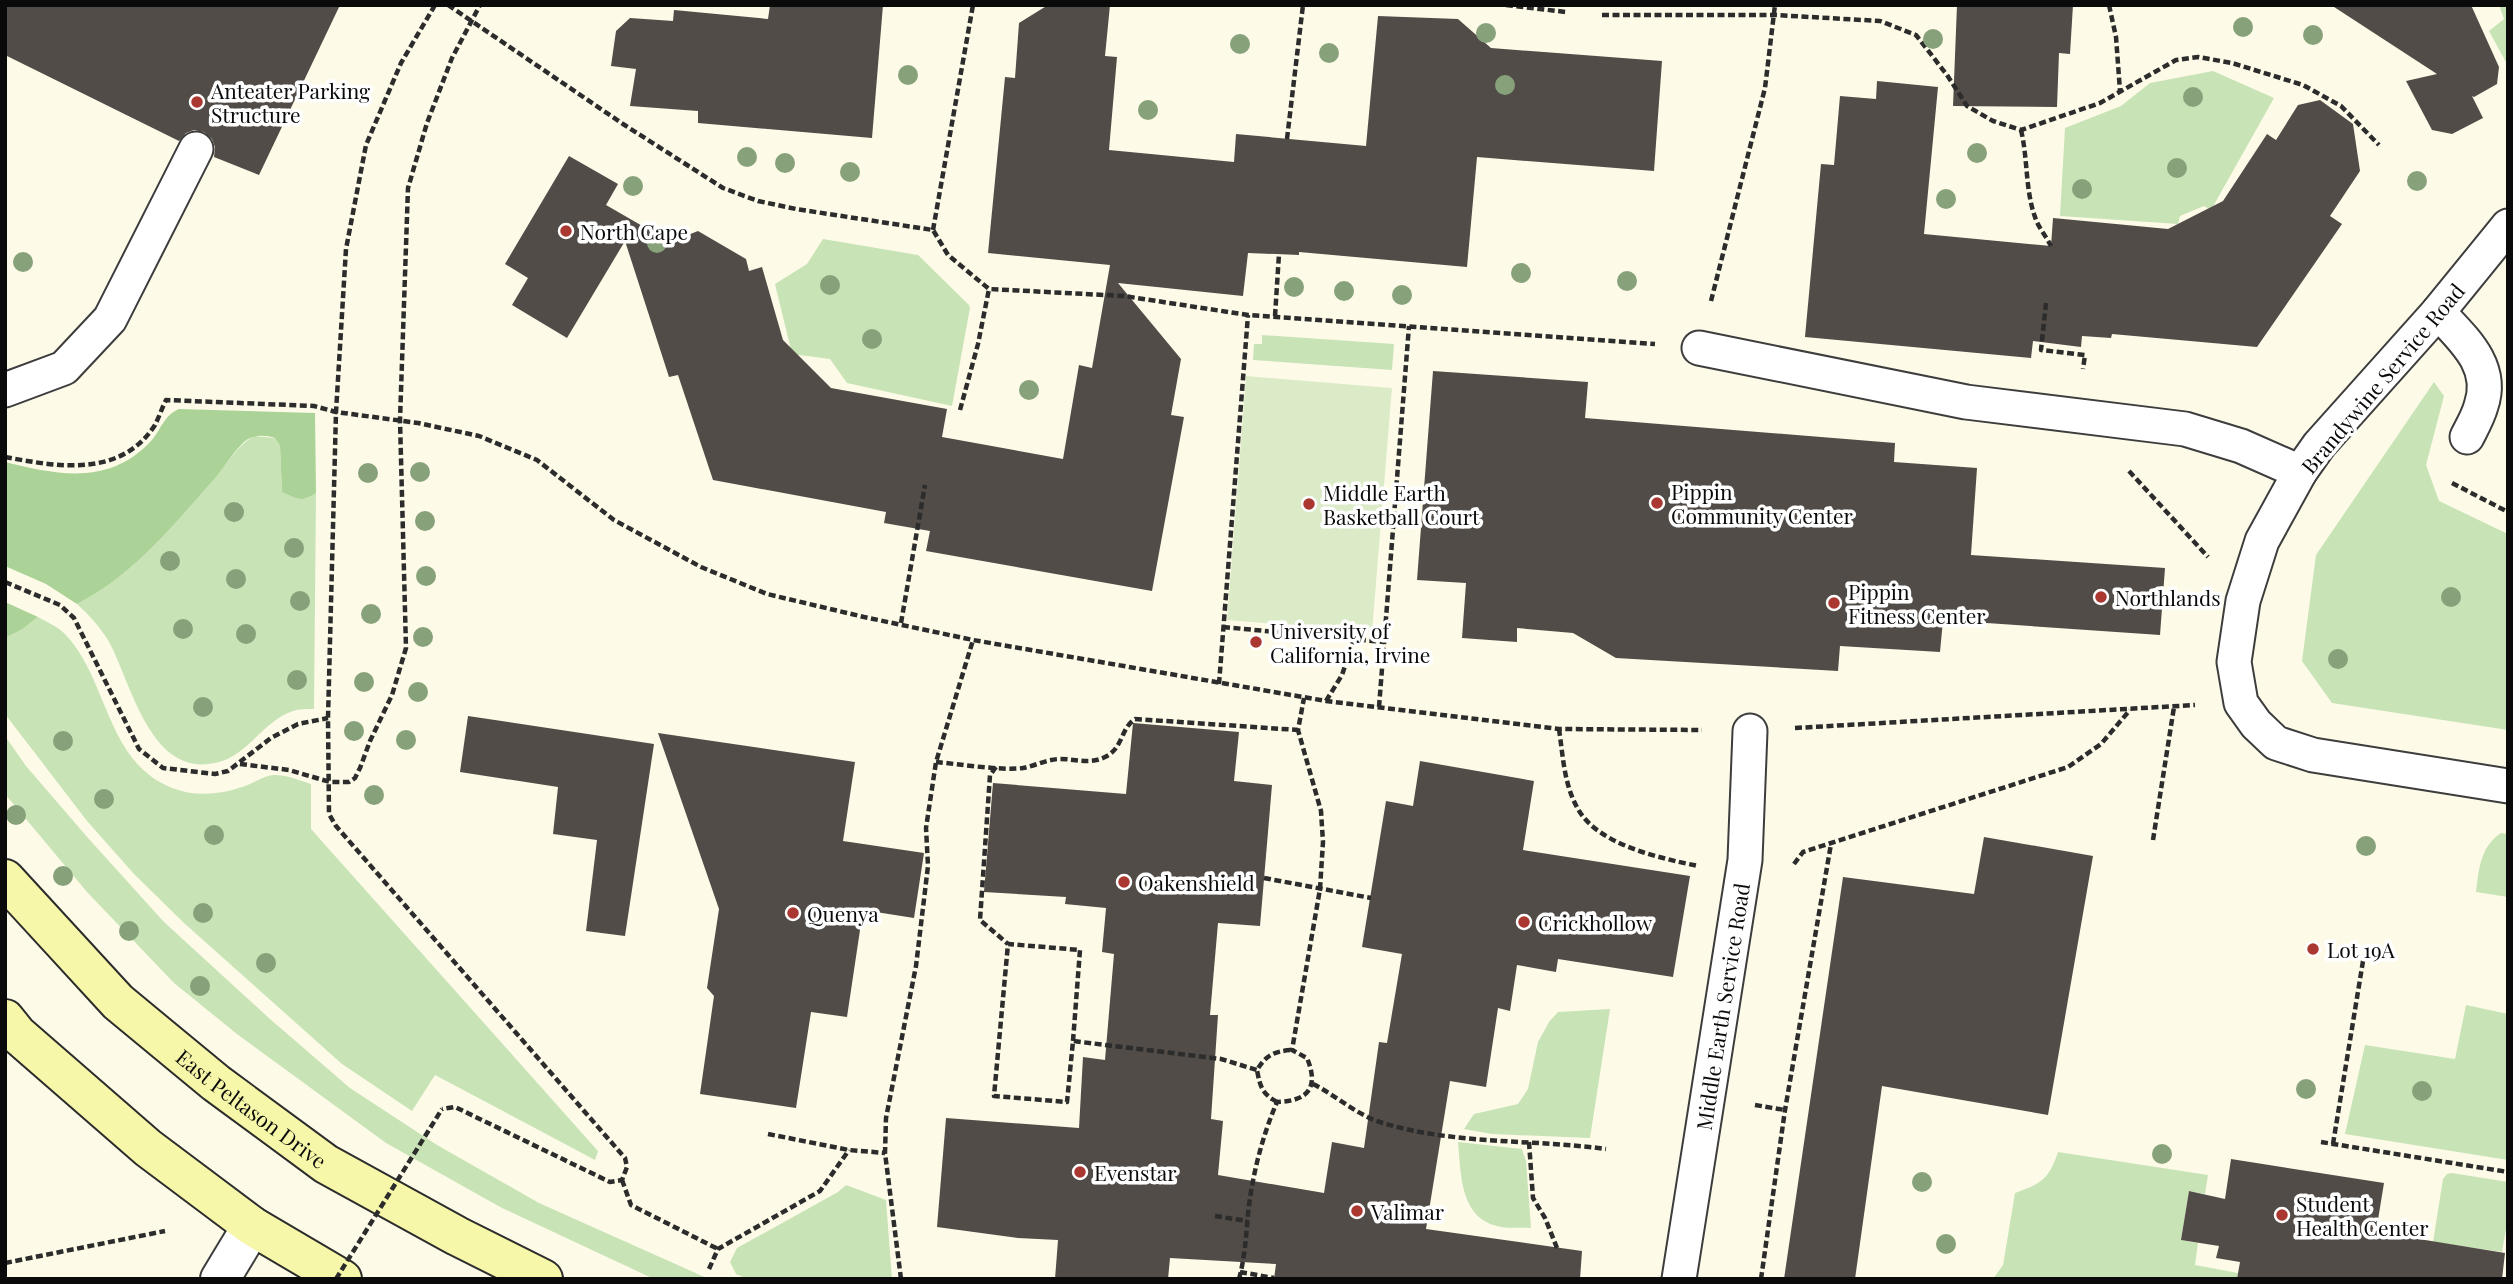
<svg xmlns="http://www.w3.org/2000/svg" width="2513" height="1284" font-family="'Playfair Display',serif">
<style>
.green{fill:#c8e3b6}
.forest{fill:#abd297}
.pitch{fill:#dbebc7}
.building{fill:#514c47}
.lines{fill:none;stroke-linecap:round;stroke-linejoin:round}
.service-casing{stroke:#3d3d3d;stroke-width:37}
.minor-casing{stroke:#3d3d3d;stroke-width:42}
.secondary-casing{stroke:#2c2c2c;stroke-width:42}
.path{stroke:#2c2c2c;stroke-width:4.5;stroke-dasharray:7 3.5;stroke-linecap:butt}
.service{stroke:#fff;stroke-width:33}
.minor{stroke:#fff;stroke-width:38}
.secondary{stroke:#f7f7a9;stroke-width:38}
.path-bridge{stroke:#2c2c2c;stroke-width:4.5;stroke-dasharray:7 3.5;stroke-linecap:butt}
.tree{fill:#87a27b}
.poi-dot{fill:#ab3830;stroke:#fff;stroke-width:2.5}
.labels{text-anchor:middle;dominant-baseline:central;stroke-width:7;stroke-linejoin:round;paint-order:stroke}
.poi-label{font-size:21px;fill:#0a0a0a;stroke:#fff;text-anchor:start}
.street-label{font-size:21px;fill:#0a0a0a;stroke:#fff}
</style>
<rect width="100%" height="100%" fill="#fdfbe8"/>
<g class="green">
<path d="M2499,5H2508V66L2489,31L2504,19Z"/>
<path d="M2213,71L2274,98L2211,210L2204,206L2180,216L2178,224L2060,216L2065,128L2121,106L2150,83Z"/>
<path d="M823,239L918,255L969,305L970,308L952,406L847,383L830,359L792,354L775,284L807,264Z"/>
<path d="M1262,335L1394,344L1392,370L1253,360L1254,344H1262Z"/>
<path d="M2434,382L2444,396L2426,465L2439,501L2508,534V730L2332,703L2302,661L2316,555Z"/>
<path d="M254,436L275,438L280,446L282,492C297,499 301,503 316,493L314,709C307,709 299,709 293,711C263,721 249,754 219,762C150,781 132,683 108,640C99,626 89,615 77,604C132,576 170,529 210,484C224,468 235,447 254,436Z"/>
<path d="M38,617C47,622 58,627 65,634C109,680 105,761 172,788C198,798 225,794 250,784C257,781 266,775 274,775C287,775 299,780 311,784V829L598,1151L595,1160L435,1075L412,1111L342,1064L184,923L134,874L87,821L5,714V638L21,630Z"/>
<path d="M5,736L26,766L88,838L164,922L270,1019L350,1088L437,1145L539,1203L709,1279H654L502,1208L386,1143L237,1034L174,983L87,892L5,794Z"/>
<path d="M2501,833L2508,834V897L2476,892C2479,869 2480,847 2501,833Z"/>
<path d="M2466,1005L2508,1014V1160L2345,1134L2365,1045L2455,1059Z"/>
<path d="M1610,1009L1590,1138L1492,1134L1464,1129L1474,1114L1518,1104L1528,1089L1538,1042L1549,1022L1558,1012Z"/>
<path d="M1458,1142L1522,1149L1526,1161L1531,1228C1520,1227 1507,1229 1497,1226C1460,1217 1461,1174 1458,1142Z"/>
<path d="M2058,1152L2208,1175L2205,1194L2189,1191L2181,1240L2198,1243L2195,1265L2238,1273L2237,1279H1993L2003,1265L2015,1193C2041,1184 2049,1179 2058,1152Z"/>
<path d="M2452,1173L2508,1182V1217L2502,1252L2433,1242L2443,1179L2447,1174Z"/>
<path d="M846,1185L886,1200L892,1279H748L736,1274L730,1262L737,1248L838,1192Z"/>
</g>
<g class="forest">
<path d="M179,409L315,413L316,493C301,503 297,499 282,492L280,446L275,438C265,435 253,434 244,442C231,454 222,471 210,484C170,529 132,576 77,604L46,584L5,566V462C58,475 109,486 151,441C161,430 164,415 179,409Z"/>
<path d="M5,602L38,617L21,630L5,638Z"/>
</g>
<path class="pitch" d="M1246,376L1392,388L1372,632L1227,620Z"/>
<g class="building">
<path d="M5,5H340L259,175L214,157L215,147L212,139L204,132L194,130L186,133L179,141L5,55Z"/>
<path d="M770,5H883L872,138L698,123V111L630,106L636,69L611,66L616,31L630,18L673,21L674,10L768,19Z"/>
<path d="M1048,5H1110L1105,56L1117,57L1109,150L1234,162L1236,134L1366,146L1378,16L1458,19L1491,48L1662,61L1654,171L1477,157L1467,267L1299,252V255L1248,253L1243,296L1118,283L1181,359L1171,415L1184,417L1152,591L926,551L930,531L884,523L886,512L713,480L678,375L669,377L625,241L567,338L512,305L528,278L505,264L569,156L618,184L606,205L670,242L698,231L746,259L749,271L762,267L783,340L831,388L947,409L942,437L1063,459L1079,365L1092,368L1110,265L988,253L1005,77L1015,78L1019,23Z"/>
<path d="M1957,5H2073L2070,54L2059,53L2057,107L1953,106Z"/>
<path d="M2331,5H2471L2499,67L2497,84L2474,97L2472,96L2483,118L2452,134L2432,130L2406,81L2437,74Z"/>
<path d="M1877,81L1938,87L1924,234L2051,246L2053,218L2168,229L2223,201L2267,134L2276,140L2298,105L2320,100L2353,124L2360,171L2330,216L2342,224L2257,347L2112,334L2111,338L2082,336L2081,347L2033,341L2031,358L1805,337L1821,164L1834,165L1840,96L1876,99Z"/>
<path d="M1433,371L1588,382L1585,418L1895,443L1894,462L1977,468L1971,555L2165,568L2160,635L1943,620L1940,652L1840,646L1838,671L1616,658L1573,633L1517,628V642L1462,638L1466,583L1417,580Z"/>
<path d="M468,716L654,744L625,936L586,931L597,840L553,834L558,787L460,772Z"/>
<path d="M1133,723L1239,732L1234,781L1272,785L1260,926L1218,923L1210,1015H1218L1211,1119L1223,1121L1218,1175L1324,1193L1332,1142L1364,1148L1379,1042L1387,1043L1402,954L1362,947L1386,801L1413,806L1420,761L1534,781L1523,850L1690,876L1673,977L1558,959L1556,972L1517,965L1510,1011L1498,1008L1486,1087L1450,1081L1426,1229L1582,1251L1580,1279H1274L1276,1264L1170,1258L1168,1279H1055L1058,1240L1018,1238L937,1227L946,1118L1079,1128L1083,1057L1105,1060L1114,954L1102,952L1106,908L1065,904L1066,897L984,892L993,783L1126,794Z"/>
<path d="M658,733L855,762L843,841L924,853L914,918L863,910L847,1017L811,1012L796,1108L700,1094L714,996L707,988L719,909Z"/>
<path d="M1984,837L2093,856L2048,1115L1882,1086L1855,1279H1784L1843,877L1974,894Z"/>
<path d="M2231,1159L2384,1183L2376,1232L2505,1253L2502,1279H2237L2240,1262L2216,1258L2219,1246L2181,1240L2189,1191L2225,1199Z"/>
</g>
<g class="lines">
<g class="service-casing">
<g id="service">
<path d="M2508,226L2438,312L2319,445L2300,472L2262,541L2243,601L2234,662L2241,703L2256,724L2276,743L2313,755L2508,786"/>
<path d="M2438,312C2463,339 2495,366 2481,406C2478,417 2472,427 2467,437"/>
<path d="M1699,348L1966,402L2185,429L2241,446L2300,472"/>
<path d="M5,390L64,368L110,319L196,149"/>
<path id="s1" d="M1679,1279L1745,860L1750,731"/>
</g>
</g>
<g class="minor-casing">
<path id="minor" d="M220,1279L252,1226"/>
</g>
<g class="secondary-casing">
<g id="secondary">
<path id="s2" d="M5,879L118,1002L216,1083L326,1164L457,1236L543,1279"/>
<path d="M5,1019L17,1034L148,1148L252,1226L342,1279"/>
</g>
</g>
<g class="path">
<path d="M435,5L401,63L366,145L346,249L336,412L328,718L329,814L336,826L625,1158L627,1167L622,1180L610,1182L455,1107L442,1109"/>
<path d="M448,5L623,124L723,188L758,201L796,209L933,230L948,255L989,289L1124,296L1248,315L1655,344"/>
<path d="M1506,5L1566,12"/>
<path d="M2109,5L2116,37L2120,91"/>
<path d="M1602,15H1775L1880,21L1916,35L1947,75L1967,106L1993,121L2021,130L2100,103L2176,60L2198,57L2232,63L2303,85L2341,106L2379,145"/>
<path d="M2021,130C2028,159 2025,189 2035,217C2038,227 2046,236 2051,246"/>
<path d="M1287,139L1303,5"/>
<path d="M933,230L973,5"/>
<path d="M1711,301L1765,88L1775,5"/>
<path d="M2046,303L2041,350L2085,355L2083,369"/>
<path d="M1275,316L1279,254"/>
<path d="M960,410L978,344L989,289"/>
<path d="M5,457C58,467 121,478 155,425C159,417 162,408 166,400L314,406L336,412L418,423L479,436L537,460L614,520L701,567L767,594L864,617L973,640L1326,701L1559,729L1702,730"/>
<path d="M2129,471L2208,557"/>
<path d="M2452,483L2508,512"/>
<path d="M5,582L60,605L74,618L139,749L163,768L215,774L228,771L271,738L298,724L328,718"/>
<path d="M901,623L925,485"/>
<path d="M1223,627L1384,642"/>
<path d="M1219,684L1248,315"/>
<path d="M1326,701L1342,675L1354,639"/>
<path d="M1379,707L1409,326"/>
<path d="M1795,728L2195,705"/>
<path d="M1559,729C1563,756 1564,785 1578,809C1598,845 1660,858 1698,866"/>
<path d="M936,762C958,764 1003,771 1023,768C1035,766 1047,759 1060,759C1077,759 1091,765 1107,756C1123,747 1121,728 1135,719L1298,730"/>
<path d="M240,764L289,770L330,782H349L355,778L360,768L370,741L392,695L406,648L400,420L408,188L427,123L452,58L480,5"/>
<path d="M996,767L990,775L980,920L1008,944"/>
<path d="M2153,840L2174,707"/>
<path d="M1794,864L1803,852L2068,767L2101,744L2130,710"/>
<path d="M1264,878L1371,898"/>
<path d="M1073,1041L1080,950L1008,944L994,1096L1067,1102L1073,1041L1221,1059L1257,1070"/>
<path d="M1313,1084C1337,1096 1358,1116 1383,1123C1455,1145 1533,1139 1606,1149"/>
<path d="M1277,1102C1262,1094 1260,1086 1257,1070C1266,1055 1275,1051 1292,1050"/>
<path d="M1755,1105L1785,1110"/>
<path d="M768,1134L849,1150L885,1153"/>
<path d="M1529,1142L1533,1198L1545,1218L1557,1248"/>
<path d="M2321,1142L2508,1172"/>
<path d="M2333,1144L2364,955"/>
<path d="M622,1180L631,1205L718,1249"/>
<path d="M1215,1216L1247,1221"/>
<path d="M5,1263L165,1231"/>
<path d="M709,1269L718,1249L820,1191L849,1150"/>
<path d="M1240,1272L1274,1278"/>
<path d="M901,1279L885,1153L886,1118L916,966L928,866L926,828L936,762L973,640"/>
<path d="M1239,1279C1245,1257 1246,1236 1248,1214C1252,1176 1262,1137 1277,1102C1309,1101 1319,1087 1307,1058L1292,1050L1320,889L1323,842L1321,811L1298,730L1304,698"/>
<path d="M1761,1279L1785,1110L1831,844"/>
</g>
<use href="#service" class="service"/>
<use href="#minor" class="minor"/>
<use href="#secondary" class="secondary"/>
<path class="path-bridge" d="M336,1279L442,1109"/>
</g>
<g class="tree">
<circle cx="2243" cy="27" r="10"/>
<circle cx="1486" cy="33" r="10"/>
<circle cx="2313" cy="35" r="10"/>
<circle cx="1933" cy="39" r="10"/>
<circle cx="1240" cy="44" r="10"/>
<circle cx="1329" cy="53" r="10"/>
<circle cx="908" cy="75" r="10"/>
<circle cx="1505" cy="85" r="10"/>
<circle cx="2193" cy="97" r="10"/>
<circle cx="1148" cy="110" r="10"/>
<circle cx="1977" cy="153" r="10"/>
<circle cx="747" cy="157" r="10"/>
<circle cx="785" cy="163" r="10"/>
<circle cx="2177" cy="168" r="10"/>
<circle cx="850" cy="172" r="10"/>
<circle cx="2417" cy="181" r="10"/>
<circle cx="633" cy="186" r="10"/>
<circle cx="2082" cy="189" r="10"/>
<circle cx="1946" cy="199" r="10"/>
<circle cx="657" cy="243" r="10"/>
<circle cx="23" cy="262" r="10"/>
<circle cx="1521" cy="273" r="10"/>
<circle cx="1627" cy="281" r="10"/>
<circle cx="830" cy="285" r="10"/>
<circle cx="1294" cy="287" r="10"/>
<circle cx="1344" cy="291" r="10"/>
<circle cx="1402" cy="295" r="10"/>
<circle cx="872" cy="339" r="10"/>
<circle cx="1029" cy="390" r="10"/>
<circle cx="420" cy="472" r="10"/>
<circle cx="368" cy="473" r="10"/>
<circle cx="234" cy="512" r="10"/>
<circle cx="425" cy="521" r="10"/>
<circle cx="294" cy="548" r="10"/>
<circle cx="170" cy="561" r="10"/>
<circle cx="426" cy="576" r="10"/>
<circle cx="236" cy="579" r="10"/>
<circle cx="2451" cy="597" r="10"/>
<circle cx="300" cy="601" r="10"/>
<circle cx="371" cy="614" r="10"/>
<circle cx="183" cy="629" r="10"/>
<circle cx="246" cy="634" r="10"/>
<circle cx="423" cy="637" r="10"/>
<circle cx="2338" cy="659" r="10"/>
<circle cx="297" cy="680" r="10"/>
<circle cx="364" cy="682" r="10"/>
<circle cx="418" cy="692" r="10"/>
<circle cx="203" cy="707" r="10"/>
<circle cx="354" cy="731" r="10"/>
<circle cx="406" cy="740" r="10"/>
<circle cx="63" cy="741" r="10"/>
<circle cx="374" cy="795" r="10"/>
<circle cx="104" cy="799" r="10"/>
<circle cx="16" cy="815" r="10"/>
<circle cx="214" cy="835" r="10"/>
<circle cx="2366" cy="846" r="10"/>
<circle cx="63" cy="876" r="10"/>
<circle cx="203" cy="913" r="10"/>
<circle cx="129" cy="931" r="10"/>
<circle cx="266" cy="963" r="10"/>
<circle cx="200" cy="986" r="10"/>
<circle cx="2306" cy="1089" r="10"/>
<circle cx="2422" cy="1091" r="10"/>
<circle cx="2162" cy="1154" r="10"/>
<circle cx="1922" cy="1182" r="10"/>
<circle cx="1946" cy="1244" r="10"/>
</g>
<g class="poi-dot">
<circle cx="197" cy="102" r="7"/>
<circle cx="566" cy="231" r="7"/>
<circle cx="1657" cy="503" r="7"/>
<circle cx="1309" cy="504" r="7"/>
<circle cx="2101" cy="597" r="7"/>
<circle cx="1834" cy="603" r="7"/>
<circle cx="1256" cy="642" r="7"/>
<circle cx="1124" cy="882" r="7"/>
<circle cx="793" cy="913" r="7"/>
<circle cx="1524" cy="922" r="7"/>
<circle cx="2313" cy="949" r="7"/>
<circle cx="1080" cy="1172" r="7"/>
<circle cx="1357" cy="1211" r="7"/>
<circle cx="2282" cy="1215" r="7"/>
</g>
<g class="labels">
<g class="poi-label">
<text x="211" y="90">Anteater Parking<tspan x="211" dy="24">Structure</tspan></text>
<text x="580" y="231">North Cape</text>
<text x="1671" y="491">Pippin<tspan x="1671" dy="24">Community Center</tspan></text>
<text x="1323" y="492">Middle Earth<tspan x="1323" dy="24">Basketball Court</tspan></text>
<text x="1848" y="591">Pippin<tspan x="1848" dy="24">Fitness Center</tspan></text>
<text x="2115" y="597">Northlands</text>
<text x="1270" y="630">University of<tspan x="1270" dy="24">California, Irvine</tspan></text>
<text x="1138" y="882">Oakenshield</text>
<text x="807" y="913">Quenya</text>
<text x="1538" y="922">Crickhollow</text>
<text x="2327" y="949">Lot 19A</text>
<text x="1094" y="1172">Evenstar</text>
<text x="2296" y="1203">Student<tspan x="2296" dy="24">Health Center</tspan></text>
<text x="1371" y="1211">Valimar</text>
</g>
<g class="street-label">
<text transform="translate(2382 378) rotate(-50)">Brandywine Service Road</text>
<text stroke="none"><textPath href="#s1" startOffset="276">Middle Earth Service Road</textPath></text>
<text stroke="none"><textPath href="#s2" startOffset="338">East Peltason Drive</textPath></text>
</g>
</g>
<rect width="2513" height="1284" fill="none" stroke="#0a0a0a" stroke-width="14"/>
</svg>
